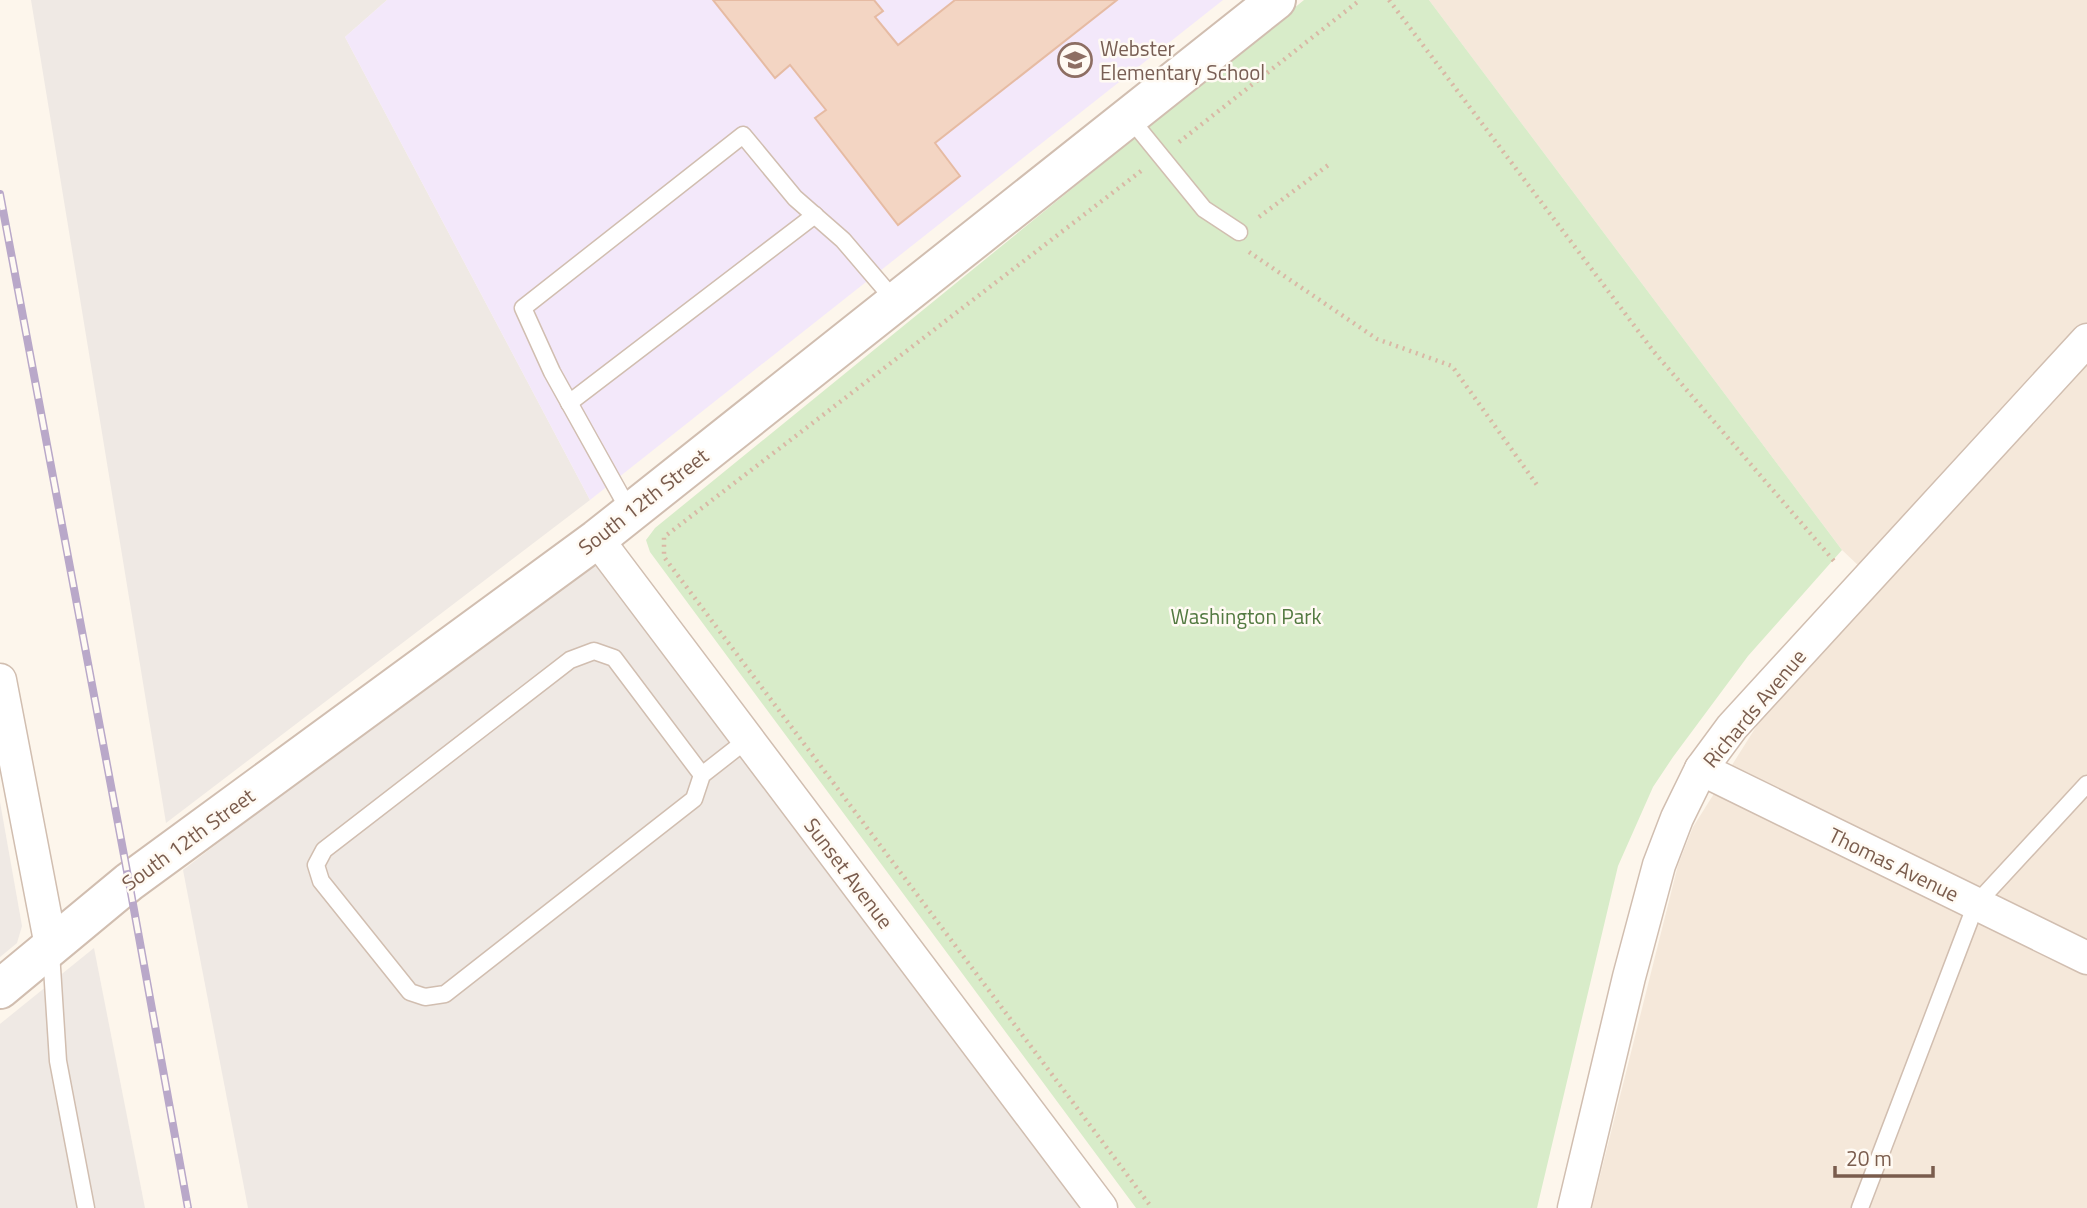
<svg xmlns="http://www.w3.org/2000/svg" width="2087" height="1208" font-family="'Titillium Web',sans-serif">
<style>
.residential{fill:#f5e8da}
.industrial{fill:#efe9e4}
.education{fill:#f3e8fa}
.green{fill:#d8ecc9}
.building{fill:#f3d5c3;stroke:#e6bba3;stroke-width:2}
.lines{fill:none;stroke-linecap:round;stroke-linejoin:round}
.service-casing{stroke:#d1beb0;stroke-width:19}
.minor-casing{stroke:#d1beb0;stroke-width:35}
.tertiary-casing{stroke:#d1beb0;stroke-width:42}
.path{stroke:#d9b8a5;stroke-width:4.5;stroke-dasharray:2 5;stroke-linecap:butt}
.service{stroke:#fff;stroke-width:16}
.minor{stroke:#fff;stroke-width:32}
.tertiary{stroke:#fff;stroke-width:38}
.rail-casing{stroke:#b9a8c9;stroke-width:8}
.rail{stroke:#fffaf3;stroke-width:5;stroke-dasharray:16;stroke-linecap:butt}
.labels{text-anchor:middle;dominant-baseline:central;stroke-width:5;stroke-linejoin:round;paint-order:stroke}
.education-label{font-size:21px;fill:#785e54;stroke:#fffaf3;text-anchor:start}
.street-label{font-size:21px;fill:#7a5c4d;stroke:#fffaf3}
.park-label{font-size:21px;fill:#537a41;stroke:#fffaf3}
</style>
<rect width="100%" height="100%" fill="#fdf6ec"/>
<path class="residential" d="M1429,0H2087V1208H1592L1678,865L1693,827L1766,711L1879,585L1842,550Z"/>
<g class="industrial">
<path d="M31,0H387L345,37L590,500L166,823Z"/>
<path d="M588,563L603,566L1086,1208H248L183,870L570,571Z"/>
<path d="M0,802L22,926L17,943L0,957Z"/>
<path d="M94,948L145,1208H0V1024Z"/>
</g>
<path class="education" d="M387,0H1223L590,500L345,37Z"/>
<path class="green" d="M1304,0H1429L1842,550L1748,656L1673,757L1653,787L1618,866L1537,1208H1136L650,552L646,540L655,528Z"/>
<path class="building" d="M713,0H874L883,11L875,17L898,45L955,0H1117L935,143L960,176L898,225L815,118L826,110L790,65L775,78Z"/>
<g class="lines">
<g class="service-casing">
<g id="service">
<path d="M1129,117L1204,209L1239,232"/>
<path d="M569,403L815,215"/>
<path d="M630,512L552,372L523,308L743,135L795,198L843,240L896,302"/>
<path d="M702,775L694,799L445,994L425,997L410,992L321,881L316,865L324,850L570,660L594,651L614,658L702,775L748,739"/>
<path d="M51,952L58,1061L86,1208"/>
<path d="M1860,1208L1976,904L2087,784"/>
</g>
</g>
<g class="minor-casing">
<g id="minor">
<path d="M597,539L1101,1208"/>
<path d="M0,680L51,946"/>
<path d="M1701,769L2087,958"/>
<path d="M1574,1208L1629,977L1659,865L1677,818L1701,769L1732,727L2087,340"/>
</g>
</g>
<g class="tertiary-casing">
<path id="tertiary" d="M0,989L129,882L597,539L1276,0"/>
</g>
<g class="path">
<path d="M1389,0L1654,352L1834,561"/>
<path d="M1179,142L1360,0"/>
<path d="M1141,171L664,537V557L1152,1208"/>
<path d="M1259,217L1331,163"/>
<path d="M1249,252L1377,339L1452,366L1537,485"/>
</g>
<use href="#service" class="service"/>
<use href="#minor" class="minor"/>
<use href="#tertiary" class="tertiary"/>
<g class="rail-casing">
<path id="rail" d="M0,194L129,882L188,1208"/>
</g>
<use href="#rail" class="rail"/>
</g>
<defs>
<g id="school-ring" transform="scale(1.75)"><circle r="9.5" fill="#fffaf3" stroke="#8d6e63" stroke-width="1.5"/><path d="M0-5L7-2L0 1L-7-2ZM-4 1L0 2.5L4 1V4Q0 6-4 4Z" fill="#8d6e63"/></g>
</defs>
<g fill-rule="evenodd">
<use href="#school-ring" x="1075" y="60"/>
</g>
<g class="labels">
<g class="education-label">
<text x="1100" y="48">Webster<tspan x="1100" dy="24">Elementary School</tspan></text>
</g>
<g class="street-label">
<text transform="translate(643 501) rotate(-38)">South 12th Street</text>
<text transform="translate(1754 708) rotate(-50)">Richards Avenue</text>
<text transform="translate(188 839) rotate(-36)">South 12th Street</text>
<text transform="translate(1894 864) rotate(26)">Thomas Avenue</text>
<text transform="translate(849 873) rotate(53)">Sunset Avenue</text>
</g>
<g class="park-label">
<text x="1246" y="616">Washington Park</text>
</g>
</g>
<path d="M1835 1166v10h98v-10" fill="none" stroke="#7a5c4d" stroke-width="3.5"/>
<text x="1846" y="1166" font-size="21" fill="#7a5c4d" stroke="#fffaf3" stroke-width="5" paint-order="stroke">20 m</text>
</svg>
